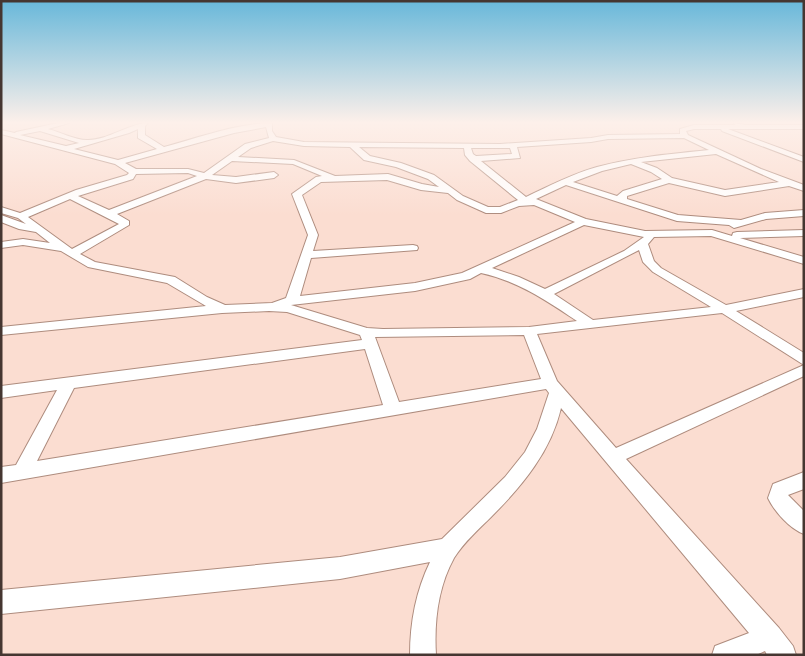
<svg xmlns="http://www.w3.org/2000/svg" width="805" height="656" font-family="'Titillium Web',sans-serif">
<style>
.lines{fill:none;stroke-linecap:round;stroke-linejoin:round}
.minor-casing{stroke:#ae8c7e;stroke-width:2}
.minor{fill:#fff;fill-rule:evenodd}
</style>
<rect width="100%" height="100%" fill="#fbddd1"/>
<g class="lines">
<g class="minor-casing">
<g id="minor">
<path d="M58,123H69L48,129C60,132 75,140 87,140C106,141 130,123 148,123L145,126V135L164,147C198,138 237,123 272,123V131L276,137L304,142L500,144L591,138L608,135L680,134V129L694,125H736L734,123L745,125H804V129H728L804,157V162L722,131L721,129H694L686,131L688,135L761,169L804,185V191L789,186L725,196L669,183L627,196V199L678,215L741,220L765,213L804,210V216L766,219L734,228L729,225L677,221L566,185L536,199L586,219L645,231L712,230L732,236L733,233L737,232L804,230V236L740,238L804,257V264L711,236L654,237L648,244L654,261L661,268L726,305L804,289V297L736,311L804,353V365L722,313L537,334L557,381L616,448L804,365V376L626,459L779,628L793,646L796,655H767L765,651L756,655H712L715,646L749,633L561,408C551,451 523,485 492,516C479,529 464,542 454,558C438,587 434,622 436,655H410C410,622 416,591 430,562L340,579L1,614V590L340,557L442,539L505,477L525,452L537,429L549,393L546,389L1,483V467L16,465L57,390L1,398V386L362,340L360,335L287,312L269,311L222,313L1,335V327L206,306L167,283L88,267L61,251L23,245L1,248V242L23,239L50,243L36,232L19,229L1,222V215L26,224L18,218L1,213V207L20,213L76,190L127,175L129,173L115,164L1,134V130L15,133L16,132ZM266,127L269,138L245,144L204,173L188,169H136L125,163L234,133ZM138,129V138L157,149L118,160L74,149L129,133ZM40,131L79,143L66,146L20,135ZM684,138L709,150C671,154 634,157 597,167C572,174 549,186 526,197L481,161L520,158L517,147L591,142L608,139ZM273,141L304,146L350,147L364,160L396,167L428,179L439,187L422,184L388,174L335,176L294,160L238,157L251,148ZM359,147L464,148L465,155L470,161L518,200L500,207H488L463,196L434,175L401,163L370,156ZM471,148H510L512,154L476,156L473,154ZM716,154L779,182L725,190L672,178L657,168L641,162ZM232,161L293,164L322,176L316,177L292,194L308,235L286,298L272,303L225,305L207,297L175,277L95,262L80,254L129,225V221L117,214L206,179L236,183L274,178L278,175L274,172L236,177L212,175ZM631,164L651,172L662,179L623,191L617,196L573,182L602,171ZM188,173L197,176L109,210L78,196L133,179L136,174ZM387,180L421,190L448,193L457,200L486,213H501L519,206L534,205L575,222L462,273L415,283L300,296L311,258L417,250L418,248L417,246L413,245L313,251L318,235L302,195L321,182ZM70,199L119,224L72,249L28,217ZM584,225L644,237L624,251L545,289L519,277L492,268ZM639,250L643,262L653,272L711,307L593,320L554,294ZM481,273C518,281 547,301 577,321L529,327L383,329L367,328L291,305L415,291L470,279ZM524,335L541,379L399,402L375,337ZM365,349L383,405L37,461L74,388Z"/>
<path d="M804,472V489L788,495L804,511V534C790,529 774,511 768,498L773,484Z"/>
</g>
</g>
<use href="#minor" class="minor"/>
</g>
<linearGradient id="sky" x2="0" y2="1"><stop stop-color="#68b8da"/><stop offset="0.57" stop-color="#fdf0ea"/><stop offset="1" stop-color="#fdf0ea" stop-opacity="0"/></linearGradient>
<rect width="805" height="215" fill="url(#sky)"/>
<rect width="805" height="656" fill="none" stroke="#453631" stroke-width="5"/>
</svg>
